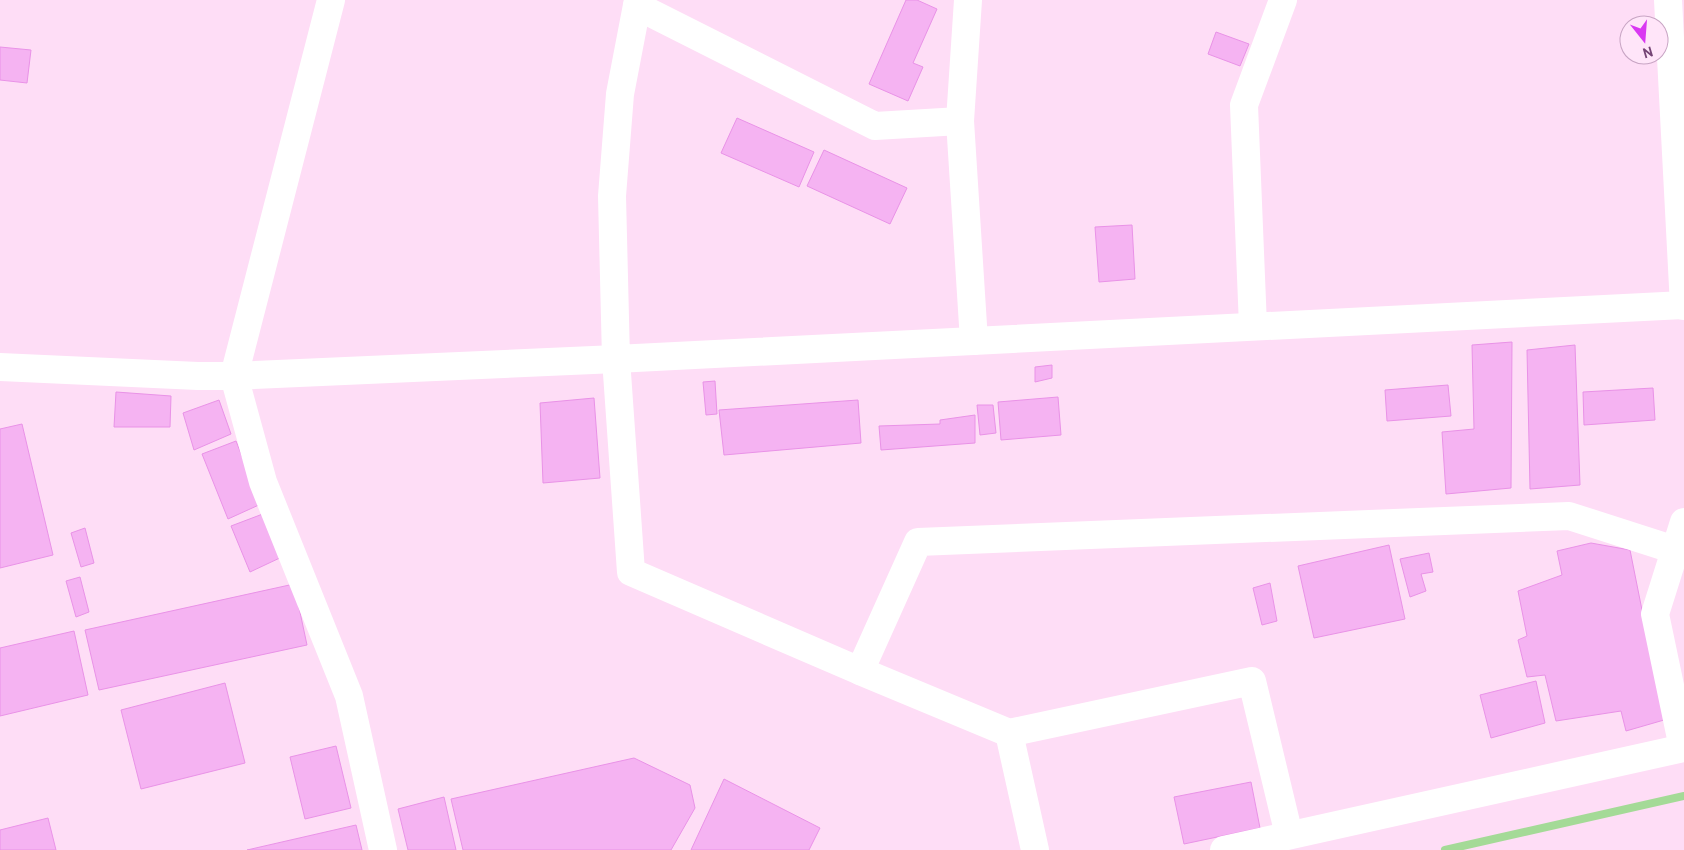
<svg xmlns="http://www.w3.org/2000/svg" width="1684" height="850" font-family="Overpass,sans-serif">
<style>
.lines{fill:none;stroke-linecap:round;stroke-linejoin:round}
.stream{stroke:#a4da97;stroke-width:8}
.building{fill:#f5b3f2;stroke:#e992e7}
.minor{stroke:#fff;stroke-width:28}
.tertiary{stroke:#fff;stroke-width:28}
</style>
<rect width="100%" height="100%" fill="#feddf6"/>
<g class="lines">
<path class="stream" d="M1445,850L1684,796"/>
</g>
<g class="building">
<path d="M906,0H917L937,9L913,63L923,67L908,101L869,84Z"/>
<path d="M1216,32L1249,44L1240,66L1208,54Z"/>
<path d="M0,47L31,50L27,83L0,80Z"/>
<path d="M737,118L814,152L799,187L721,153Z"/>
<path d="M824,150L907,188L890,224L807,186Z"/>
<path d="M1132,225L1135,279L1099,282L1095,227Z"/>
<path d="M1512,342L1511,488L1446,494L1442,432L1474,429L1472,345Z"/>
<path d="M1575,345L1580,485L1530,489L1527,350Z"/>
<path d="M1052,365V378L1035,382V367Z"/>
<path d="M715,381L717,414L706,415L703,382Z"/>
<path d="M1448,385L1451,416L1387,421L1385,390Z"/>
<path d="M1653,388L1655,420L1584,425L1583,392Z"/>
<path d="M116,392L171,396L170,427H114Z"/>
<path d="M1058,397L1061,435L1001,440L998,402Z"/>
<path d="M594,398L600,478L543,483L540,403Z"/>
<path d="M219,400L231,434L194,450L183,413Z"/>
<path d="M858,400L861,443L724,455L719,410Z"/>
<path d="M977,405H993L996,433L980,435Z"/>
<path d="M975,415V443L881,450L879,426L940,424V420Z"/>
<path d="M22,424L53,555L0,568V429Z"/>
<path d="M236,441L261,504L228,519L202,454Z"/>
<path d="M268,512L284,556L250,572L231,526Z"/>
<path d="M85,528L94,563L81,567L71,533Z"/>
<path d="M1591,543L1630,550L1664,720L1626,731L1621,711L1556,721L1545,675L1527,677L1518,640L1527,636L1518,591L1562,575L1557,551Z"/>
<path d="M1389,545L1405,619L1314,638L1298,566Z"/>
<path d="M1429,553L1433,572L1421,574L1426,591L1410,597L1400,559Z"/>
<path d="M80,577L89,612L76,617L66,581Z"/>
<path d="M1270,583L1277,621L1262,625L1253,588Z"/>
<path d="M294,584L307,645L99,690L85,630Z"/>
<path d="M74,631L88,695L0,716V648Z"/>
<path d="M1536,681L1545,723L1491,738L1480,695Z"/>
<path d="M225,683L245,763L141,789L121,710Z"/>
<path d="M336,746L351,808L305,819L290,757Z"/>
<path d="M634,758L690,785L695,808L671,850H463L451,799Z"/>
<path d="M724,779L820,828L809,850H691Z"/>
<path d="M1251,782L1260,828L1184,844L1174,797Z"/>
<path d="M444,797L456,850H408L398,809Z"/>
<path d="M48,818L56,850H0V830Z"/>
<path d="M356,825L362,850H247Z"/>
</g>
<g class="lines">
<g class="minor">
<path d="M331,0L234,376L263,482L349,696L383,850"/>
<path d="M968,0L960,121L974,341"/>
<path d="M1668,0L1684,306"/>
<path d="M637,6L875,126L960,121"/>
<path d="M1253,326L1244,105L1283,0"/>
<path d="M616,359L631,572L860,671L918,542L1569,516L1675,550"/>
<path d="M0,367L198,376H234"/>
<path d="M860,671L1009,733L1252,681L1289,835"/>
<path d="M1009,733L1035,850"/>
<path d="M1683,748L1655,614L1684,522"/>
<path d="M1224,850L1684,748"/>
</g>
<g class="tertiary">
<path d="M638,0L620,94L612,196L616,359L1684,305"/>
<path d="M234,376L616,359"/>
</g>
</g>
<g transform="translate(1644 40) rotate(163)"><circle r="24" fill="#ffe5f9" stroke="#c8a5c4"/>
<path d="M0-4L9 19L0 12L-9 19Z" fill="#d938f2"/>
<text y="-8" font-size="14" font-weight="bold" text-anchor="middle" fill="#754475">N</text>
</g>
</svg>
